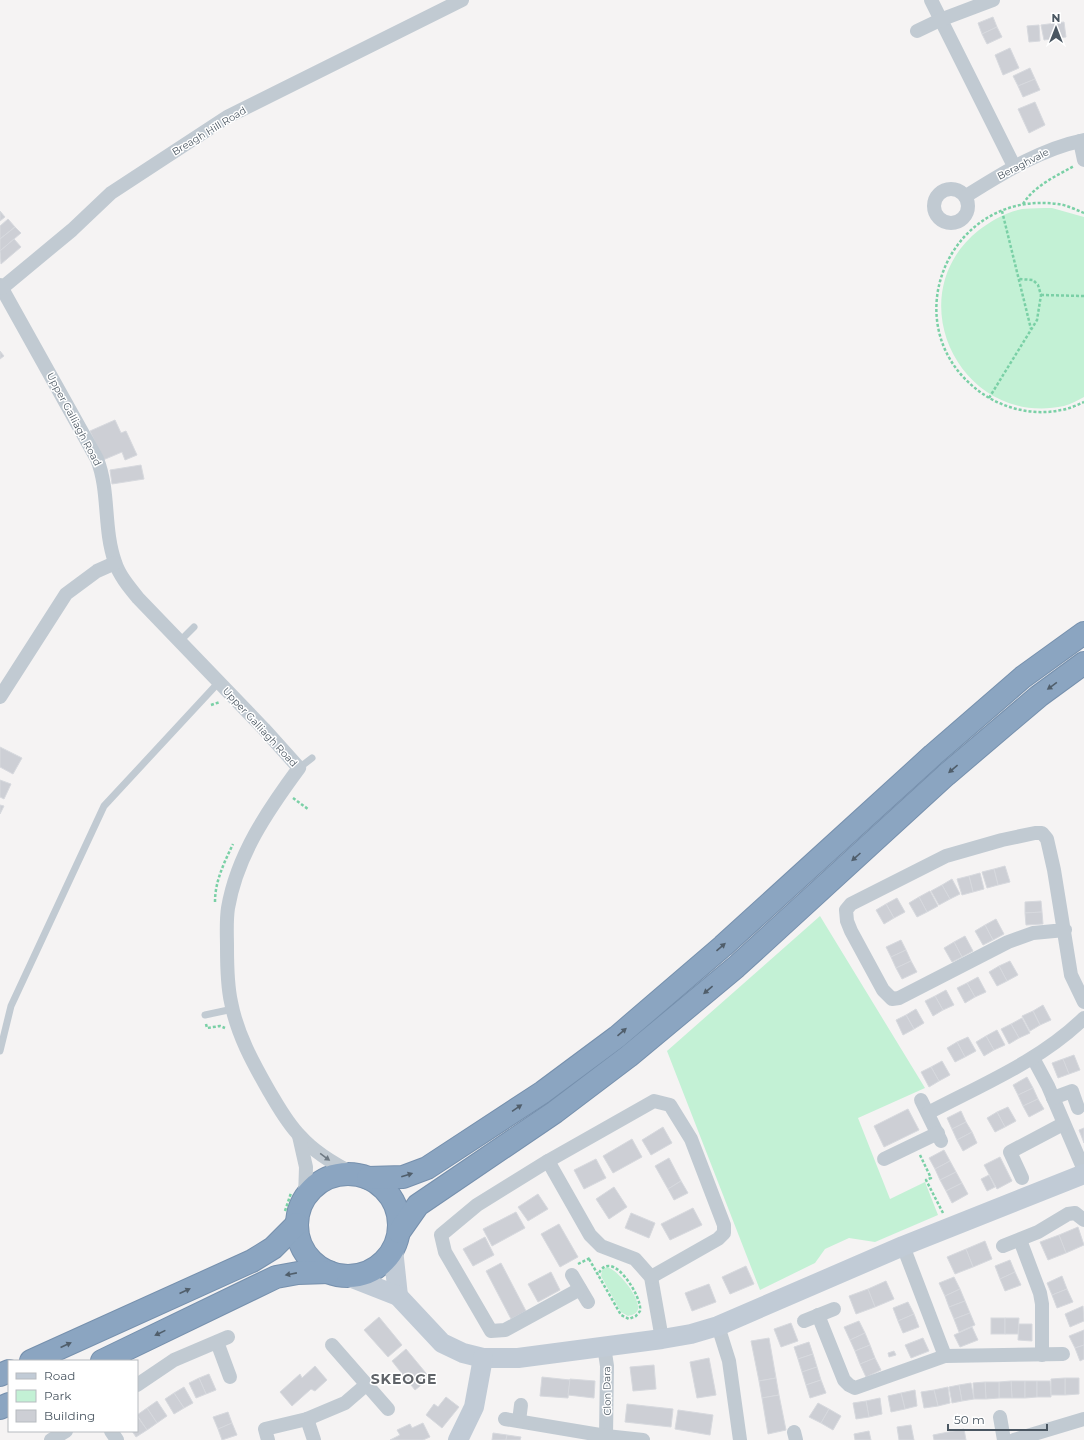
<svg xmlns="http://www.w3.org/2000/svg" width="1084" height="1440" font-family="Montserrat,sans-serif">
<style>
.green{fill:#c3f1d5}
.building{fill:#cdcfd5;stroke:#d7d9de}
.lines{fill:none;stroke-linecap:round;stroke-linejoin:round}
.highway-casing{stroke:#7690ad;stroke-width:24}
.path{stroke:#7ad0a6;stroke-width:2.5;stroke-dasharray:3 2;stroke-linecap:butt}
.lane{stroke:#c1cad2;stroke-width:7}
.street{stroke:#c1cad2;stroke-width:14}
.secondary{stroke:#c1cbd6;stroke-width:20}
.highway{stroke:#8ba5c1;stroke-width:22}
.oneway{fill:#505e6b}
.oneway2{fill:#6e7983}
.labels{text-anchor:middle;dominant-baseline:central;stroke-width:3;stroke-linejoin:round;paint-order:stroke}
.street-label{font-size:10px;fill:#4a5661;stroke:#fff}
.district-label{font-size:14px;font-weight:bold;letter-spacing:1px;fill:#5f6368;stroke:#fff}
</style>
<rect width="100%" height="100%" fill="#f5f3f3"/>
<g class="green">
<path d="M1052,208L1084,217V397C1078,400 1071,404 1064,406C961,428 896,296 979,230C991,221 1006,212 1022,209C1032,208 1042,208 1052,208Z"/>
<path d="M820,916L925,1088L858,1118L890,1199L925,1182L938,1215L875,1242L849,1238L825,1249L815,1263L760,1290L667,1051Z"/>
<path d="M607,1267C618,1270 640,1297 638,1309C637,1314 632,1315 628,1316L621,1312L601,1276L602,1270Z"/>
</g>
<g class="building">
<path d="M993,17L997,27L982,34L978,23Z"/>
<path d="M1064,22L1066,37L1044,40L1041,25Z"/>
<path d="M1039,25L1040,41L1029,42L1027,26Z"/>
<path d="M997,27L1002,37L987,44L982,34Z"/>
<path d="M1010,48L1019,68L1003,75L995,55Z"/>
<path d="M1030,68L1035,79L1018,86L1013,76Z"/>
<path d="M1035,79L1040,90L1023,97L1018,86Z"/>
<path d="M1035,102L1045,125L1029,133L1018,109Z"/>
<path d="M0,211L5,217L0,221Z"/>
<path d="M8,219L15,227L0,239V226Z"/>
<path d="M15,227L21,233L0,251V239Z"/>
<path d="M14,239L21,247L1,264L0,251Z"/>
<path d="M0,351L4,356L0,359Z"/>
<path d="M115,420L121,433L126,431L137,455L125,460L122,452L103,460L90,431Z"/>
<path d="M141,465L144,479L112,484L110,470Z"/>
<path d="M0,747L22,758L13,774L0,767Z"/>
<path d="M0,780L11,784L4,799L0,797Z"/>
<path d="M0,805L4,806L0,814Z"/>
<path d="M1005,866L1010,882L998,885L994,869Z"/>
<path d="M994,869L998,885L987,888L982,872Z"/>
<path d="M980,873L984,889L973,892L969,876Z"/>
<path d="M969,876L973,892L962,895L957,879Z"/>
<path d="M952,879L960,894L950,899L942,885Z"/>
<path d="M942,885L950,899L939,905L931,891Z"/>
<path d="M930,891L938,906L927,912L919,897Z"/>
<path d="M919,897L927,912L917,917L909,903Z"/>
<path d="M897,898L905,912L894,918L886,904Z"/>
<path d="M1041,901L1042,912L1025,913V902Z"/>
<path d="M886,904L894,918L884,924L876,910Z"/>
<path d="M1042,912L1043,924L1026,925L1025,913Z"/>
<path d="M996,919L1004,934L993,940L985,925Z"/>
<path d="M985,925L993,940L983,945L975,931Z"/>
<path d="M965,936L973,951L962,957L954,942Z"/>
<path d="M901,940L906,950L891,957L886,947Z"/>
<path d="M954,942L962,957L952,962L944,948Z"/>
<path d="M906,950L911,961L896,968L891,957Z"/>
<path d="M911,961L917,972L902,979L896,968Z"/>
<path d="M1010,961L1018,975L1007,981L999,966Z"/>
<path d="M999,966L1007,981L997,986L989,972Z"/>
<path d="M978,977L986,992L975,997L967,983Z"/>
<path d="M967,983L975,997L965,1003L957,988Z"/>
<path d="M946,990L954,1005L943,1010L935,996Z"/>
<path d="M935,996L943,1010L933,1016L925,1001Z"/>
<path d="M1043,1005L1051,1020L1040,1025L1033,1011Z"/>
<path d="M916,1009L924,1023L914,1029L906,1015Z"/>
<path d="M1033,1011L1040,1025L1030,1031L1022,1016Z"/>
<path d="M906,1015L914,1029L903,1035L896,1020Z"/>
<path d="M1022,1018L1030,1033L1019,1038L1011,1024Z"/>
<path d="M1011,1024L1019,1038L1009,1044L1001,1029Z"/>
<path d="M997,1030L1005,1045L994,1050L986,1036Z"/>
<path d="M986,1036L994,1050L984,1056L976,1042Z"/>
<path d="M968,1037L976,1051L965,1057L957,1042Z"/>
<path d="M957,1042L965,1057L955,1062L947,1048Z"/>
<path d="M1074,1055L1080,1070L1069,1074L1063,1059Z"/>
<path d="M1063,1059L1069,1074L1058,1078L1052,1063Z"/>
<path d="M942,1061L950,1075L939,1081L931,1067Z"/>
<path d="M931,1067L939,1081L929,1087L921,1072Z"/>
<path d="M1027,1077L1033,1088L1018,1095L1013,1085Z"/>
<path d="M1033,1088L1038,1099L1023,1106L1018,1095Z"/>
<path d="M1038,1099L1044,1109L1029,1117L1023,1106Z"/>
<path d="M1008,1107L1016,1121L1005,1127L997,1112Z"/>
<path d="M908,1109L919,1130L884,1147L874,1126Z"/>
<path d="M961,1111L966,1122L952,1129L947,1118Z"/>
<path d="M997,1112L1005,1127L995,1132L987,1118Z"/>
<path d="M966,1122L972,1132L957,1140L952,1129Z"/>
<path d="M663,1127L672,1143L651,1155L642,1140Z"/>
<path d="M1084,1128V1143L1079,1130Z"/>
<path d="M972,1132L977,1143L963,1151L957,1140Z"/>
<path d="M632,1139L642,1157L613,1173L603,1156Z"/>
<path d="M944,1150L950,1161L935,1169L929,1158Z"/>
<path d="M1000,1157L1012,1181L997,1189L984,1165Z"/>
<path d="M669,1158L681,1181L668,1189L655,1166Z"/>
<path d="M596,1159L606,1178L584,1189L574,1170Z"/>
<path d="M950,1161L956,1172L940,1180L935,1169Z"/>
<path d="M956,1172L962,1183L946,1191L940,1180Z"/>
<path d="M989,1175L995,1187L987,1191L981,1179Z"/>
<path d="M681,1181L688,1193L674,1200L668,1189Z"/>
<path d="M962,1183L968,1194L952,1203L946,1191Z"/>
<path d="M614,1187L627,1207L609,1219L596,1199Z"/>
<path d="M538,1194L548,1209L528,1221L518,1207Z"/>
<path d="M693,1208L702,1225L670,1240L661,1224Z"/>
<path d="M516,1212L525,1228L492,1246L483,1229Z"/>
<path d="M631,1213L655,1223L649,1238L625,1228Z"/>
<path d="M559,1224L578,1257L560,1267L541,1234Z"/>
<path d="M1078,1227L1084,1245L1066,1253L1059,1235Z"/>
<path d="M1059,1235L1066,1253L1048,1260L1040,1242Z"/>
<path d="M485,1237L494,1255L473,1266L463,1249Z"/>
<path d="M985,1241L992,1259L973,1267L966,1249Z"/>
<path d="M966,1249L973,1267L955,1274L947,1257Z"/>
<path d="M1010,1260L1015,1272L1000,1279L995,1266Z"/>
<path d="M501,1263L526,1311L511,1319L486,1271Z"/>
<path d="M746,1266L754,1284L730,1294L722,1277Z"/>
<path d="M551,1272L560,1290L538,1302L528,1284Z"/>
<path d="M1015,1272L1021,1285L1005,1291L1000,1279Z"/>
<path d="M1062,1276L1067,1289L1052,1295L1047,1283Z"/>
<path d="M954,1277L960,1289L945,1296L939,1283Z"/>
<path d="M886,1281L894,1299L875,1307L868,1289Z"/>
<path d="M709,1284L716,1302L692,1311L685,1293Z"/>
<path d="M868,1289L875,1307L856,1314L849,1296Z"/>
<path d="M960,1289L965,1301L949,1307L945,1296Z"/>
<path d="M1067,1289L1073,1302L1057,1308L1052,1295Z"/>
<path d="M965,1301L970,1313L954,1319L949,1307Z"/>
<path d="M908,1302L914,1314L898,1321L893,1308Z"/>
<path d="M1083,1306L1084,1321L1070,1327L1065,1314Z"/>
<path d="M970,1313L975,1325L959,1332L954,1319Z"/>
<path d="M914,1314L919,1327L903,1333L898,1321Z"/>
<path d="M379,1317L402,1345L388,1357L364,1330Z"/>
<rect x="991" y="1318" width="14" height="16"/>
<path d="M1005,1318H1019L1018,1334H1005Z"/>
<path d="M859,1321L865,1333L850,1340L844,1327Z"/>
<path d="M791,1323L798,1341L781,1347L774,1329Z"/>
<path d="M1019,1324H1032V1341L1018,1340Z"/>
<path d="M972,1327L978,1340L960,1347L954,1335Z"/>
<path d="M1084,1330V1345L1075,1348L1069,1336Z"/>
<path d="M865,1333L870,1345L855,1351L850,1340Z"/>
<path d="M769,1338L776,1378L759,1381L751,1341Z"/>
<path d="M923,1338L929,1351L911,1358L905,1345Z"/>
<path d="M809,1342L813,1354L798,1359L794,1347Z"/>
<path d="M870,1345L875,1358L860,1364L855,1351Z"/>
<path d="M1084,1345V1359L1080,1361L1075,1348Z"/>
<path d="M406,1349L430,1378L415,1390L392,1361Z"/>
<path d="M894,1351L896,1355L889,1357L888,1353Z"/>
<path d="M813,1354L817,1367L802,1372L798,1359Z"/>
<path d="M709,1358L716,1395L697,1398L690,1362Z"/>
<path d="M875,1358L881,1370L866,1377L860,1364Z"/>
<path d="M654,1365L656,1389L633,1391L630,1367Z"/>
<path d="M315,1366L327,1380L315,1391L311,1389L292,1406L280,1392L300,1374L302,1378Z"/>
<path d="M817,1367L821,1380L806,1385L802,1372Z"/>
<path d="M209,1374L216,1390L206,1394L199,1378Z"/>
<path d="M542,1377L570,1380L568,1398L540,1396Z"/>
<path d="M199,1378L206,1394L196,1398L189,1383Z"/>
<path d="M776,1378L779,1395L762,1398L759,1381Z"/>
<path d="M1065,1378H1079V1394L1065,1395Z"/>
<path d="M1065,1378V1395H1051V1379Z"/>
<path d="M570,1379L595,1381L594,1398L568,1395Z"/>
<path d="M821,1380L826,1393L810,1398L806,1385Z"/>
<path d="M1011,1381H1025V1398H1012Z"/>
<path d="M1011,1381L1012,1398H999V1382Z"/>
<path d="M1025,1381H1037V1397L1025,1398Z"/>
<path d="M1037,1381H1050L1051,1397H1037Z"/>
<path d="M985,1382H999V1398L986,1399Z"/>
<path d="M985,1382L986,1399H974L973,1383Z"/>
<path d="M971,1383L974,1399L962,1401L959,1385Z"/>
<path d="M959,1385L962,1401L952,1403L949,1387Z"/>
<path d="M184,1387L193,1403L184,1408L174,1393Z"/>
<path d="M948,1387L950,1403L938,1406L934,1390Z"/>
<path d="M915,1390L917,1406L905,1409L901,1393Z"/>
<path d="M934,1390L938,1406L924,1408L921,1392Z"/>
<path d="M174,1393L184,1408L174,1414L165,1399Z"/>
<path d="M901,1393L905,1409L891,1412L888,1396Z"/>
<path d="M779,1395L786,1430L768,1434L762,1398Z"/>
<path d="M446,1397L459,1407L442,1428L426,1415L434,1404L438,1407Z"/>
<path d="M880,1398L882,1414L869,1417L866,1401Z"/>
<path d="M157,1401L167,1416L157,1423L147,1408Z"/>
<path d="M866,1401L869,1417L856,1419L853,1403Z"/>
<path d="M818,1403L829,1409L821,1423L809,1417Z"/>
<path d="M627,1404L673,1409L671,1427L625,1422Z"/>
<path d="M147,1408L157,1423L147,1430L137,1415Z"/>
<path d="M829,1409L841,1416L833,1430L821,1423Z"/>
<path d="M678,1410L713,1415L710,1435L675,1429Z"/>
<path d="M228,1412L232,1423L218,1429L213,1417Z"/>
<path d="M137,1416L147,1430L136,1437L132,1431H137Z"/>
<path d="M232,1423L237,1435L222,1440L218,1429Z"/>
<path d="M423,1423L430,1437L423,1440H390L400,1435L397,1430L410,1424L412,1428Z"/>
<path d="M911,1425L914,1440H899L897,1427Z"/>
<path d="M964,1429L966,1440H934L933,1435Z"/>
<path d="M869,1431L871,1440H855L854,1434Z"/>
<path d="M493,1433L507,1435L506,1440H492Z"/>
<path d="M507,1435L521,1437L520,1440H506Z"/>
</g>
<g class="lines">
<g class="highway-casing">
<g id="highway">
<circle cx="348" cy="1225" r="51"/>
<path d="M368,1178L403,1177L427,1168L543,1092L617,1037L723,946L933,755L1023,677L1084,633"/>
<path d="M399,1232L418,1205L555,1112L629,1056L736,967L946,775L1039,696L1084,663"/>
<path d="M31,1361L252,1261L273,1248L297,1224"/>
<path d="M102,1361L276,1277L298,1273L329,1272"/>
<path d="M0,1375L9,1371"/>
<path d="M0,1408L9,1404"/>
</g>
</g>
<g class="path">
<path d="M1023,204C1034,186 1056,176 1074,166"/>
<path d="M1002,211L1031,329"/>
<path d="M1084,213C1076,210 1067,205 1058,204C947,189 890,330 983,394C1005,409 1035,416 1061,410C1069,409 1077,405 1084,402"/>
<path d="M1041,295L1084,296"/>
<path d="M989,398L1037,320L1041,295L1038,285L1033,280L1019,279"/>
<path d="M211,705L220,702"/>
<path d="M293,798L308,809"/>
<path d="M215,902C215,881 224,863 233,844"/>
<path d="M206,1024L207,1028L220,1026L225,1028"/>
<path d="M920,1155L931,1178L926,1180L943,1213"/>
<path d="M285,1211L291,1193"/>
<path d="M589,1259L621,1315L629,1319L636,1316C637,1314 639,1313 640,1311C643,1298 611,1245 598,1275"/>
<path d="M578,1264L590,1258"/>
</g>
<g class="lane">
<path d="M179,642L194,627"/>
<path d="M299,768L312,758"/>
<path d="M205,1015L233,1009"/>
<path d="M0,1051L11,1006L104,806L219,682"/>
</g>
<g class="street">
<path d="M931,0L1014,166"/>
<path d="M917,31L940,20L993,0"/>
<path d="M1080,141L1084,160"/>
<circle cx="951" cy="206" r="17"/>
<path d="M966,196C1003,173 1040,149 1084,140"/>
<path d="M0,285L97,459C110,492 103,528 115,562C119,575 129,587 138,598L264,729L299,768C268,810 237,855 228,908C226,921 227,935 227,947C227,965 227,984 231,1002C237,1034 253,1063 269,1091C278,1106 287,1123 300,1136C315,1153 334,1164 354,1174"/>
<path d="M2,288L72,230L111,193L227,117L462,0"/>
<path d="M0,697L66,594L97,571L115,563"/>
<path d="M1065,930L1033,933L1008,942L899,998L892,999L883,990L851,931L847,921L846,910L851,904L946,856L1002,840L1035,833H1042L1047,839L1054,870L1071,975L1084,1002"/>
<path d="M1033,1058L1048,1086L1084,1170"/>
<path d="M1053,1098L1072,1091L1078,1108"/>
<path d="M921,1100L941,1141"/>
<path d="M928,1113C981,1085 1040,1061 1084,1018"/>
<path d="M299,1136L306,1167L305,1198"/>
<path d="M884,1159L938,1133"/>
<path d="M548,1161L590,1235L601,1246L635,1259L651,1277L662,1339"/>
<path d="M1022,1178L1010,1152L1063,1124"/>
<path d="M1020,1240L1040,1293L1042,1304V1355"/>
<path d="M903,1246L945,1356"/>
<path d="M1003,1246L1038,1232L1068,1214L1075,1213L1084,1220"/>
<path d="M572,1275L588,1302"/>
<path d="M580,1289L505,1330L491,1331L445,1252L441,1235L477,1205L548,1161L654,1101L670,1105L691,1139L724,1225V1233L718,1239L651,1277"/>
<path d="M818,1315L844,1380L849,1385L855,1388L945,1356L1063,1354"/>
<path d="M804,1321L834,1309"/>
<path d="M718,1326L729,1361L740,1440"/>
<path d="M217,1342L230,1377"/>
<path d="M332,1345L388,1409"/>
<path d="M604,1346L607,1366L606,1436"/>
<path d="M137,1385L174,1360L228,1337"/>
<path d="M1000,1417L1004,1440"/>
<path d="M307,1419L314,1440"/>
<path d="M505,1419L606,1436L643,1440"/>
<path d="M519,1421L521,1405"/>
<path d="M111,1431L117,1440"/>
<path d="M794,1432L796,1440"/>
<path d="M51,1440L66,1431"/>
<path d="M268,1440L265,1429L307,1419L345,1403L367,1384"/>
<path d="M1014,1440L1084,1419"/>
</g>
<g class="secondary">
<path d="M393,1249L398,1296"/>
<path d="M347,1276L398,1296L442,1343L463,1353L483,1358H518L662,1339L691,1334L718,1326L903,1246L1084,1174"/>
<path d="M458,1440L474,1407L483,1358"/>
</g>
<use href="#highway" class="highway"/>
</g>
<defs><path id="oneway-solid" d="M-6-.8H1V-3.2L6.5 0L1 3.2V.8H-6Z"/></defs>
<g class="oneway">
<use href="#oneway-solid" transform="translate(1052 686) rotate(144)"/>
<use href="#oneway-solid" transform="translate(953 769) rotate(140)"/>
<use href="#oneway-solid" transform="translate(856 857) rotate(138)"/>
<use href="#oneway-solid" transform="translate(721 947) rotate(-41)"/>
<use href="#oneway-solid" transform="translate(708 990) rotate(140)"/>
<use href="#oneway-solid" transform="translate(622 1032) rotate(-41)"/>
<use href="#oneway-solid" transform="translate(517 1108) rotate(-34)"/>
<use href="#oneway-solid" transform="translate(407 1175) rotate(-17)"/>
<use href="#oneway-solid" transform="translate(291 1274) rotate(169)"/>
<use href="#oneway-solid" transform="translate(185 1291) rotate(-24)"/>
<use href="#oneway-solid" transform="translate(160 1333) rotate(154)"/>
<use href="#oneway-solid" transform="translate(66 1345) rotate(-25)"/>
</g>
<use class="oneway2" href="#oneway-solid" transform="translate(325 1157) rotate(36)"/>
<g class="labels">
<g class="street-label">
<text transform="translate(209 131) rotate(-31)">Breagh Hill Road</text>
<text transform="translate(1023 164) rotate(-27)">Beraghvale</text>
<text transform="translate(74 419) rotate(62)">Upper Galliagh Road</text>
<text transform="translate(260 727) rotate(47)">Upper Galliagh Road</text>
<text transform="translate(607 1391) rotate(-91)">Clon Dara</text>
</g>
<g class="district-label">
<text x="404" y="1379">SKEOGE</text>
</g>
</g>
<rect x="8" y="1360" width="130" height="72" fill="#ffffff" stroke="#b7bbc0"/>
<rect x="16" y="1373" width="20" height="6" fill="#c1cbd6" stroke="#b7bbc0"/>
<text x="44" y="1380" font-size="12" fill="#4a5661">Road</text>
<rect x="16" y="1390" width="20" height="12" fill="#c3f1d5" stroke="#b7bbc0"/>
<text x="44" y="1400" font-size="12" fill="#4a5661">Park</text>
<rect x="16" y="1410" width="20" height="12" fill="#cdcfd5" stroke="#b7bbc0"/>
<text x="44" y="1420" font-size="12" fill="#4a5661">Building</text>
<g transform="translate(1056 28)" stroke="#ffffff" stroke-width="3" paint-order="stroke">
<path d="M0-3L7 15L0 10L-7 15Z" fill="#4a5661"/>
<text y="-6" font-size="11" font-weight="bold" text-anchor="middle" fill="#4a5661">N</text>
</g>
<path d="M948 1424v6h99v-6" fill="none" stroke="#4a5661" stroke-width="2"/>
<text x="954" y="1424" font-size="12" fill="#4a5661" stroke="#ffffff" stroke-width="3" paint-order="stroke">50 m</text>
</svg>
